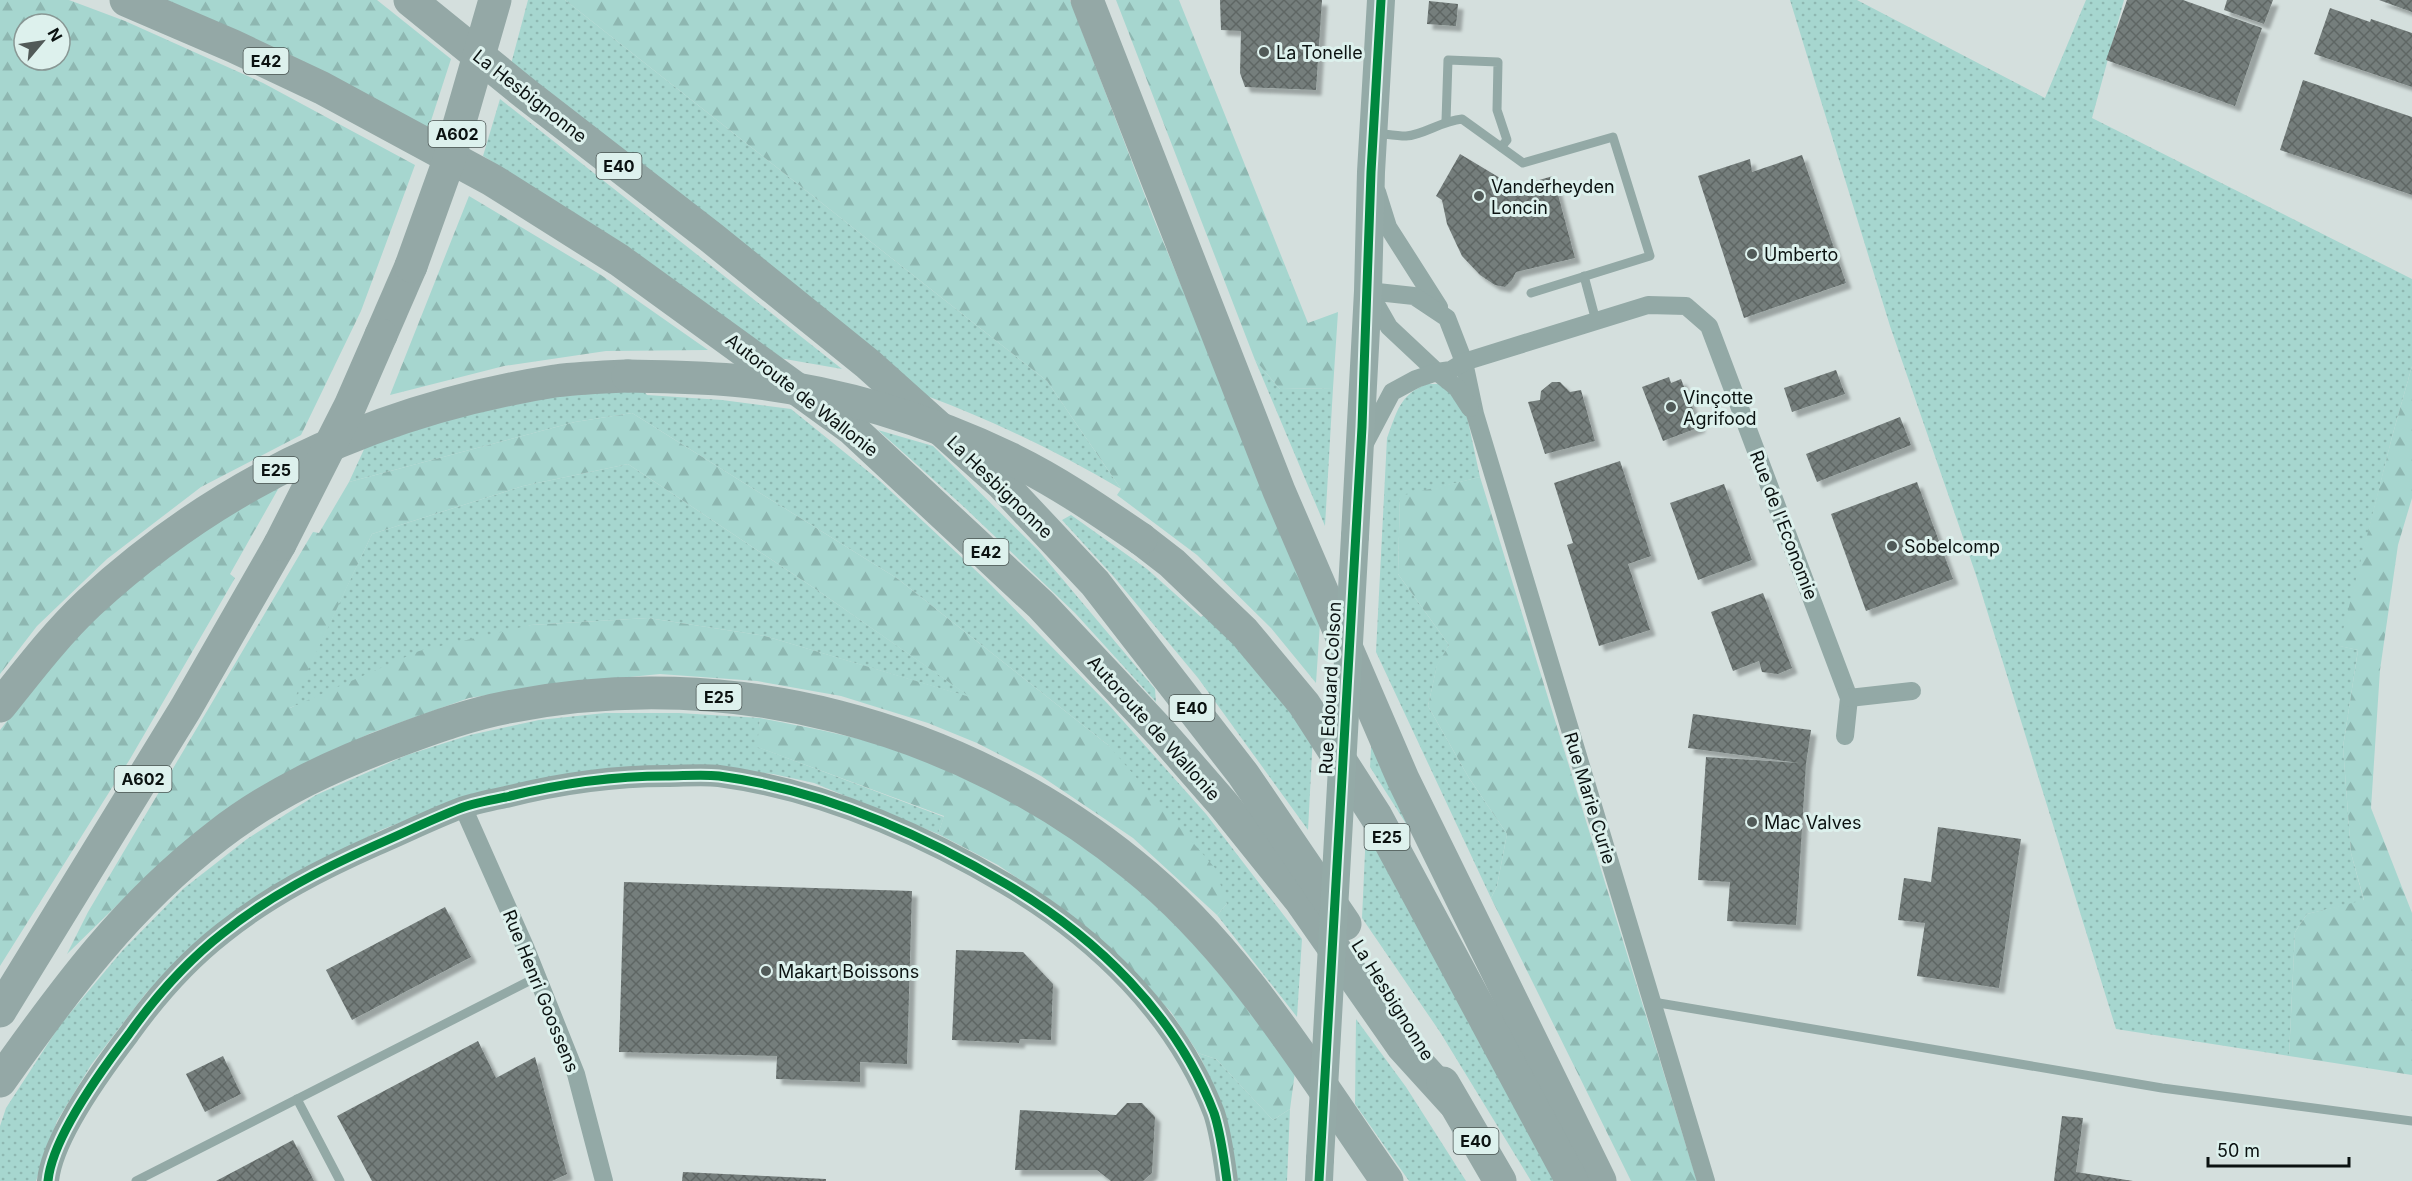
<svg xmlns="http://www.w3.org/2000/svg" width="2412" height="1181" font-family="Inter,sans-serif">
<style>
.grass{fill:url(#grass-dots)}
.forest{fill:url(#forest-firs);fill-rule:evenodd}
.building{fill:url(#building-cross-hatch);filter:url(#shadow)}
.lines{fill:none;stroke-linecap:round;stroke-linejoin:round}
.service{stroke:#93a9a6;stroke-width:9}
.minor{stroke:#93a9a6;stroke-width:18}
.tertiary{stroke:#93a9a6;stroke-width:22}
.primary{stroke:#94aaa7;stroke-width:28}
.motorway{stroke:#94a8a6;stroke-width:33}
.primary-bridge{stroke:#94aaa7;stroke-width:28}
.motorway-bridge{stroke:#94a8a6;stroke-width:33}
.cycleway-casing{stroke:#ddf1ed;stroke-width:13}
.cycleway{stroke:#00873e;stroke-width:9}
.poi-dot{fill:#515a58;stroke:#ddf1ed;stroke-width:2}
.labels{text-anchor:middle;dominant-baseline:central;stroke-width:6;stroke-linejoin:round;paint-order:stroke}
.shield{fill:#ddf1ed;stroke:#4a5553;stroke-width:1.5}
.shield-label{font-size:16px;font-weight:bold;fill:#0b1211}
.poi-label{font-size:18px;fill:#0b1211;stroke:#ddf1ed;text-anchor:start}
.street-label{font-size:18px;fill:#0b1211;stroke:#ddf1ed}
</style>
<defs>
<pattern id="grass-dots" width="8" height="8" patternUnits="userSpaceOnUse" patternTransform="scale(1.5)"><rect width="8" height="8" fill="#a6d6cf"/><path d="M2 2h.1M6 6h.1" fill="none" stroke="#8eb7b1" stroke-width="1.8" stroke-linecap="round"/></pattern>
<pattern id="forest-firs" width="22" height="20" patternUnits="userSpaceOnUse" patternTransform="scale(1.5)"><rect width="22" height="20" fill="#a6d6cf"/><path d="M5 1l3.5 6h-7zM16 11l3.5 6h-7z" fill="#8eb7b1"/></pattern>
<pattern id="building-cross-hatch" width="8" height="8" patternUnits="userSpaceOnUse" patternTransform="scale(1.5)"><rect width="8" height="8" fill="#757e7c"/><path d="M0 0l8 8M0 8l8-8" fill="none" stroke="#5e6664"/></pattern>
<filter id="shadow"><feDropShadow dx="5.5" dy="5.5" stdDeviation="1.5" flood-color="#0004"/></filter>
</defs>
<rect width="100%" height="100%" fill="#d4dfdd"/>
<g class="grass">
<path d="M528,0H565L1047,381L1121,489C1058,452 996,422 927,396L511,64Z"/>
<path d="M1790,0H1857L2045,98L2086,0H2124L2092,118L2412,279V366L2392,437L2340,646L2358,650L2343,747L2351,853L2364,901L2307,914L2295,932L2289,1056L2116,1029L1976,575L1890,326Z"/>
<path d="M500,99L842,369L779,358L627,246L483,156Z"/>
<path d="M1255,360L1280,389L1333,388L1325,526Z"/>
<path d="M1427,384H1444L1465,407L1480,477L1400,497L1398,574L1449,645L1437,666L1428,706L1469,778L1507,834L1497,886L1491,898L1376,652L1387,438C1397,412 1399,395 1427,384Z"/>
<path d="M642,389L647,395L722,400L791,409L880,481L987,581L1108,704L1206,814L1302,939L1297,1017L1217,915L1227,904L1108,745L898,579L632,413L575,422L349,482L366,445L464,415L552,397Z"/>
<path d="M878,430L933,446L1038,550L1155,689L1156,702L1075,613L964,507Z"/>
<path d="M628,464L820,592L972,698L765,636L648,618L531,625L289,708L372,534L523,486Z"/>
<path d="M1071,515L1147,569L1201,617L1207,613L1313,735L1308,830L1198,678L1114,577L1062,520Z"/>
<path d="M605,713H679L760,718L758,747L944,817L938,834L814,783L773,774L717,767L453,802L381,830L282,882L177,963L146,993L91,1065L57,1121L36,1181H0V1126L6,1108L60,1025L122,951L183,889L247,839L316,795L407,755L470,735L539,720Z"/>
<path d="M1372,732L1412,833L1370,767Z"/>
<path d="M1366,830L1558,1181H1531L1440,1032L1362,918Z"/>
<path d="M1356,1019L1406,1087L1466,1181H1409L1355,1104Z"/>
<path d="M1198,1053L1216,1059L1273,1120L1290,1109L1287,1181H1235C1229,1136 1220,1094 1198,1053Z"/>
</g>
<g class="forest">
<path d="M0,0H69L125,21L263,83L415,165L361,311L301,435L201,487L107,559L37,626L0,674ZM24,24H60V60H24Z"/>
<path d="M162,0H377L451,59L428,130Z"/>
<path d="M565,0H1070L1153,217L1320,623L1316,683L1271,628L1197,555L1117,495L1121,489L1047,381Z"/>
<path d="M1116,0H1179L1308,323L1338,312L1333,388L1280,389L1255,360Z"/>
<path d="M469,196L601,275L708,350L606,351L504,366L390,395Z"/>
<path d="M2412,366V498L2398,545L2380,670L2371,808L2412,913V1075L2289,1056L2295,932L2307,914L2364,900L2351,853L2343,747L2358,650L2339,646L2392,437Z"/>
<path d="M632,413L898,579L1108,745L1215,868L1227,904L1217,915L1133,838L1041,776L977,743L928,723L841,696L757,681L660,674L558,684L469,698L371,733L284,775L147,876L67,954L88,912L313,532L319,533L349,482L575,422ZM628,464L820,592L970,697L765,636L648,618L531,625L419,651L290,708L372,534L523,486Z"/>
<path d="M1480,477L1697,1181H1631L1491,898L1497,886L1507,834L1469,778L1428,706L1437,665L1449,645L1398,574L1400,496Z"/>
<path d="M281,484L230,574L235,578L130,759L0,966V730L60,654L113,600L188,540Z"/>
<path d="M760,718C816,729 878,740 931,762C1017,798 1098,849 1165,915C1214,962 1254,1018 1295,1072L1290,1109L1273,1120L1216,1059L1198,1053L1171,1012L1120,960L1056,904L998,865L938,834L944,816L757,747Z"/>
</g>
<g class="building">
<path d="M1220,0H1322L1316,90L1245,87L1240,73L1241,31L1221,30Z"/>
<path d="M2127,0H2183L2262,28L2235,106L2106,60Z"/>
<path d="M2227,0H2273L2264,24L2224,10Z"/>
<path d="M2380,0H2412V12L2379,0Z"/>
<path d="M1429,1L1458,4L1456,26L1427,24Z"/>
<path d="M2330,8L2370,22L2371,19L2412,33V87L2314,54Z"/>
<path d="M2303,80L2412,117V195L2280,150Z"/>
<path d="M1460,154L1515,187L1553,176L1575,258L1516,272L1512,280L1505,287L1495,285L1480,275L1462,256L1447,224L1442,200L1436,196Z"/>
<path d="M1802,155L1846,283L1744,318L1698,176L1750,159L1752,172Z"/>
<path d="M1836,370L1845,394L1792,412L1784,388Z"/>
<path d="M1669,377L1671,383L1681,379L1700,427L1663,441L1642,387Z"/>
<path d="M1552,382H1560L1570,392L1581,390L1595,441L1545,454L1528,402L1540,400L1541,391Z"/>
<path d="M1900,417L1911,445L1817,482L1806,454Z"/>
<path d="M1620,461L1651,556L1628,564L1650,630L1599,646L1567,545L1573,543L1554,483Z"/>
<path d="M1917,482L1953,579L1866,611L1831,514Z"/>
<path d="M1724,484L1752,560L1698,580L1670,503Z"/>
<path d="M1763,593L1792,668L1778,674L1762,672L1759,661L1733,671L1711,612Z"/>
<path d="M1693,714L1811,730L1806,764L1796,925L1727,921L1730,882L1698,880L1706,757L1799,763L1688,748Z"/>
<path d="M1938,827L2021,839L1999,988L1917,976L1925,923L1898,920L1904,878L1931,882Z"/>
<path d="M624,882L912,891L907,1064L860,1062V1082L776,1079L777,1056L619,1052Z"/>
<path d="M445,907L471,957L352,1020L326,970Z"/>
<path d="M956,950L1023,952L1053,984L1051,1040L1020,1039L1019,1043L952,1040Z"/>
<path d="M478,1041L496,1078L535,1057L567,1174L552,1181H372L337,1116Z"/>
<path d="M223,1056L241,1094L205,1112L186,1074Z"/>
<path d="M1127,1103H1142L1155,1117L1152,1173L1143,1181H1111L1097,1170H1015L1020,1110L1116,1115Z"/>
<path d="M2062,1116L2083,1118L2076,1172L2133,1181H2054Z"/>
<path d="M293,1140L314,1181H216Z"/>
<path d="M683,1172L826,1179V1181H682Z"/>
</g>
<g class="lines">
<g class="service">
<path d="M1446,121L1448,60L1498,62L1497,110L1507,140L1501,147"/>
<path d="M1376,133C1386,134 1396,136 1406,136C1424,135 1441,121 1462,119L1523,163L1613,137L1650,256L1531,293"/>
<path d="M1584,276L1596,321"/>
<path d="M1653,1002L2162,1088L2412,1121"/>
<path d="M297,1099L340,1181"/>
<path d="M136,1181L537,977"/>
</g>
<g class="minor">
<path d="M1377,192L1388,227L1439,307"/>
<path d="M1368,291L1414,296L1447,318L1464,362L1475,414L1706,1181"/>
<path d="M1369,292L1389,327L1437,372L1451,370L1464,362L1648,305L1686,306L1709,326L1849,698L1845,736"/>
<path d="M1363,447L1392,392L1416,379L1437,372L1457,388L1470,408"/>
<path d="M1849,698L1912,691"/>
<path d="M463,807L526,949L576,1074L604,1181"/>
</g>
<path class="tertiary" d="M48,1181C52,1138 103,1068 129,1034C156,996 186,962 223,933C269,896 322,869 376,845C404,833 432,819 461,808C475,803 491,800 506,797C558,784 611,776 666,776C683,776 702,774 719,776C822,790 918,832 1006,884C1096,937 1176,1014 1214,1113C1221,1134 1224,1159 1227,1181"/>
<g class="primary">
<path d="M1355,536L1368,291L1371,172L1381,0"/>
<path d="M1319,1181L1320,1159"/>
</g>
<g class="motorway">
<path d="M126,0L233,46L322,88L492,180L619,260L852,429L1041,605L1162,734L1223,804L1301,901L1403,1047L1453,1102"/>
<path d="M410,0L526,94L712,238L868,364L1002,484L1095,583L1243,774L1345,924"/>
<path d="M1087,0L1279,491L1403,779L1600,1181"/>
<path d="M381,335L411,266"/>
<path d="M1141,539L1172,563L1244,632L1304,704L1376,816L1572,1181"/>
<path d="M0,706C28,671 56,634 89,603C222,480 377,409 555,381C579,378 604,377 628,376"/>
<path d="M0,1011L186,708L280,544"/>
<path d="M0,1081C65,989 127,905 217,836C272,793 335,764 400,740C435,727 471,714 508,707C728,663 960,724 1133,865C1239,950 1310,1071 1387,1181"/>
<path d="M1443,1083L1500,1181"/>
</g>
<path class="primary-bridge" d="M1320,1159L1355,536"/>
<g class="motorway-bridge">
<path d="M411,266L448,163L495,0"/>
<path d="M628,376C666,377 704,377 742,381C835,391 929,419 1013,460C1058,482 1100,511 1141,539"/>
<path d="M280,544L350,406L381,335"/>
</g>
<g class="cycleway-casing">
<g id="cycleway">
<path d="M48,1181C52,1138 103,1068 129,1034C156,996 186,962 223,933C269,896 322,869 376,845C404,833 432,819 461,808C475,803 491,800 506,797C558,784 611,776 666,776C683,776 702,774 719,776C822,790 918,832 1006,884C1096,937 1176,1014 1214,1113C1221,1134 1224,1159 1227,1181"/>
<path d="M1319,1181L1362,427L1371,172L1381,0"/>
</g>
</g>
<use href="#cycleway" class="cycleway"/>
</g>
<g class="poi-dot">
<circle cx="1264" cy="52" r="6"/>
<circle cx="1479" cy="196" r="6"/>
<circle cx="1752" cy="254" r="6"/>
<circle cx="1671" cy="407" r="6"/>
<circle cx="1892" cy="546" r="6"/>
<circle cx="1752" cy="822" r="6"/>
<circle cx="766" cy="971" r="6"/>
</g>
<g class="labels">
<g class="shield">
<rect x="243.5" y="48" width="45" height="26" rx="4.5"/>
<rect x="428.5" y="121" width="57" height="26" rx="4.5"/>
<rect x="596.5" y="153" width="45" height="26" rx="4.5"/>
<rect x="253.5" y="457" width="45" height="26" rx="4.5"/>
<rect x="963.5" y="539" width="45" height="26" rx="4.5"/>
<rect x="696.5" y="684" width="45" height="26" rx="4.5"/>
<rect x="1169.5" y="695" width="45" height="26" rx="4.5"/>
<rect x="114.5" y="766" width="57" height="26" rx="4.5"/>
<rect x="1364.5" y="824" width="45" height="26" rx="4.5"/>
<rect x="1453.5" y="1128" width="45" height="26" rx="4.5"/>
</g>
<g class="shield-label">
<text x="266" y="61">E42</text>
<text x="457" y="134">A602</text>
<text x="619" y="166">E40</text>
<text x="276" y="470">E25</text>
<text x="986" y="552">E42</text>
<text x="719" y="697">E25</text>
<text x="1192" y="708">E40</text>
<text x="143" y="779">A602</text>
<text x="1387" y="837">E25</text>
<text x="1476" y="1141">E40</text>
</g>
<g class="poi-label">
<text x="1276" y="52">La Tonelle</text>
<text x="1491" y="186">Vanderheyden<tspan x="1491" dy="21">Loncin</tspan></text>
<text x="1764" y="254">Umberto</text>
<text x="1683" y="397">Vinçotte<tspan x="1683" dy="21">Agrifood</tspan></text>
<text x="1904" y="546">Sobelcomp</text>
<text x="1764" y="822">Mac Valves</text>
<text x="778" y="971">Makart Boissons</text>
</g>
<g class="street-label">
<text transform="translate(530 96) rotate(38)">La Hesbignonne</text>
<text transform="translate(802 395) rotate(38)">Autoroute de Wallonie</text>
<text transform="translate(1000 487) rotate(44)">La Hesbignonne</text>
<text transform="translate(1784 525) rotate(69)">Rue de l'Economie</text>
<text transform="translate(1330 688) rotate(-87)">Rue Edouard Colson</text>
<text transform="translate(1154 728) rotate(48)">Autoroute de Wallonie</text>
<text transform="translate(1590 798) rotate(73)">Rue Marie Curie</text>
<text transform="translate(541 991) rotate(68)">Rue Henri Goossens</text>
<text transform="translate(1393 1000) rotate(58)">La Hesbignonne</text>
</g>
</g>
<g transform="translate(42 42) rotate(61)"><circle r="28" fill="#ddf1ed" stroke="#899895" stroke-width="1.5"/>
<path d="M0-4.5L10 22L0 15L-10 22Z" fill="#515a58"/>
<text y="-9" font-size="16" font-weight="bold" text-anchor="middle" fill="#0b1211">N</text>
</g>
<path d="M2208 1157v9h141v-9" fill="none" stroke="#0b1211" stroke-width="3"/>
<text x="2217" y="1157" font-size="18" fill="#0b1211" stroke="#ddf1ed" stroke-width="4.5" paint-order="stroke">50 m</text>
</svg>
